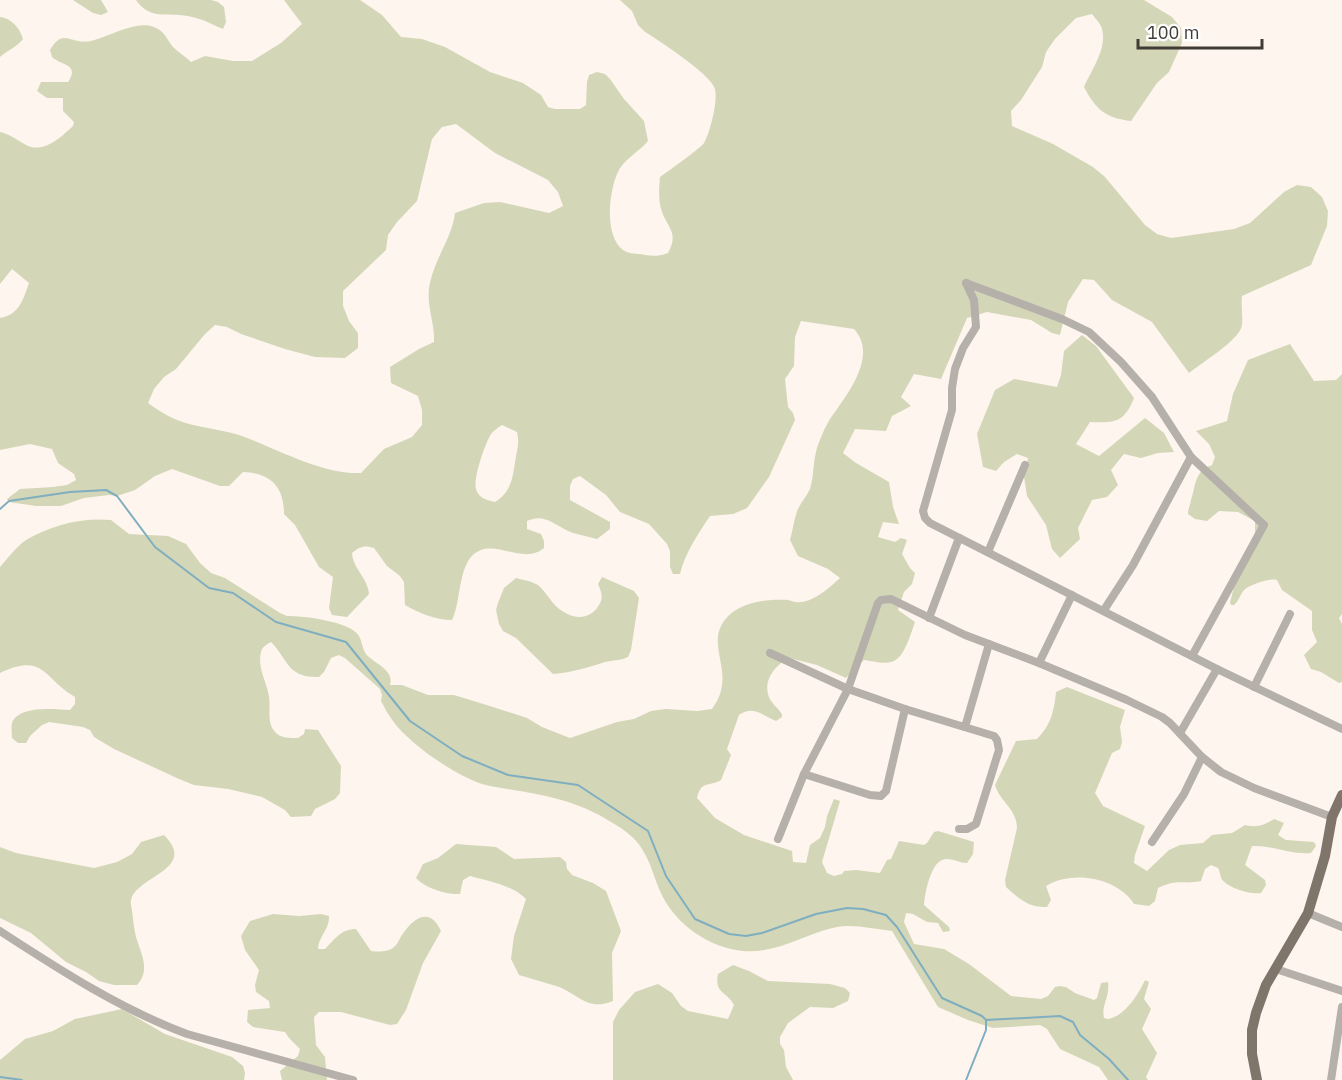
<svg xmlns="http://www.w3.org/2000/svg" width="1342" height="1080" font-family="'IBM Plex Sans',sans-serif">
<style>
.green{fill:#d3d7b7;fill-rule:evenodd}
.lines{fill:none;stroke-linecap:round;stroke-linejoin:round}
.stream{stroke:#7faec0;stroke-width:2}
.minor{stroke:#b5b0aa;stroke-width:8}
.major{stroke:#7f756b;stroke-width:10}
</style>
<rect width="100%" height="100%" fill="#fef5ee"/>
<g class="green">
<path d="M73,0H101L108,12L101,15L93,13Z"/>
<path d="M136,0H211L218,2L224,7L226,22L223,29C213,25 203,19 192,17C170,11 151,22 136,0Z"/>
<path d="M284,0H360L382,15L401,37L422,39L445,47L490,72L523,83L541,95L548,107L555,109H580L586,105L587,82L589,75L597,72L605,74L610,79L624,99L644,121L648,141C638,153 623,159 617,174C609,193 604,235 623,250C627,253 635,254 640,254C650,256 658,257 668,253C679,233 668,228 662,212C658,201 659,188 660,177C667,172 702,147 704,143C710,133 718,101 715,89C711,74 659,41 644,31L638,25L632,11L620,0H1144L1172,17L1181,28L1182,43L1169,72L1157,83L1131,121C1106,118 1096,110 1084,87C1092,69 1109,46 1101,26C1099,22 1094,17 1092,14L1076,18L1055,39L1046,52L1042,67L1021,100L1011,111L1012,126L1053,144L1093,167L1105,177L1145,225L1157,234L1171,238L1234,229L1250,223L1284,192L1297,185L1311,187L1322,197L1328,211L1327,226L1311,265L1242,296C1241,306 1243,317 1242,325C1240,340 1201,363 1189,373L1152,322L1112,300L1094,280L1083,279L1068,302L1060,335L1052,333L1031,320L987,312L967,318L941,379L914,374L901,397L911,406L892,416L886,431L855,429L843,453L856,463L889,482L893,507L899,524L883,522L878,537L895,542L901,538L907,540L902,554L910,568L915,573L912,584L904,592L898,610L915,622C911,633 905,656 894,661C886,665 872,661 864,660L846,678L817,665L789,658C777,664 764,678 768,694C769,701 778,708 782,714V717L776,721C762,715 753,705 739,715L727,749L731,755L721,780C709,787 701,780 697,798L715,818L744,835L792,851L793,862L806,863L810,845L820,838L825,827L827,816L834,799L840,801L822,862L827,873L834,876L842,874L844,871L856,870L880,873L887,860L891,859L899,841L924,845L927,843L934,832L938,831L974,842L973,854L967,863C960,863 954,859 947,859C931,858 925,893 924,905L949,927L950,931L943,932L938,923L927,922L913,914L906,913L904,922L914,944L944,949L969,964L1011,996L1041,999L1048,996L1055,987L1059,986L1066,987L1075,993L1094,1000L1097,998L1101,983L1108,982C1110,998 1101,1005 1104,1018L1108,1019C1125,1016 1138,995 1145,980L1149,982L1144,999L1151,1009L1142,1029L1157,1053L1146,1077L1148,1080H1108L1099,1067L1060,1049L1047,1029L1040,1025L993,1028L968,1020L938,1007L892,931C874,929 854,924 837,927C803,934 773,957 736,950C703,944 673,921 660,891C654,877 650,861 642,849C636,838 622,828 611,822C571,797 535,794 490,786C462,781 409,744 393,721C388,715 385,708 381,701L382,695L380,689L345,658L339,655L331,658L324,672L319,677C287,678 288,659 271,642C266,645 263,646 261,652C257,668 267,682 269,697C271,708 266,724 276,733C281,738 290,738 298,738L304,734L305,729L318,730L341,766L340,793L335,799L315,809L311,816L291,817L285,810L262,797L228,789L194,785L179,779L114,749L94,737L90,730L83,727L49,722L42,725L30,736L26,743H18L12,738C12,734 11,727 12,723C18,705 55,709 70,710L75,704V697C43,679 45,652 0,673V567C8,558 16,547 26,540C51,525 83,517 111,520L129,534L168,536L186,544L200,563L211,573L225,578L280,613L287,616C303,616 350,621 359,636C363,643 362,652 369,657C378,665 394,671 390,685H402L428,695H454L493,707L527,718L542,727L570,738L617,722L634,719L651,711L666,709L697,711L712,709C738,674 705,648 724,621C738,602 765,599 788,600C792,601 797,603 801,602C815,601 830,587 840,578L828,569L798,556L790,540C793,530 794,518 798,509C801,502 807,496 810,489C814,476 813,461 817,448C820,439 825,427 830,419C846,396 879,356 854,329L801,321L795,337L794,366L785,379L788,407L793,413L795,420L769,477L747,508L733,514L710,516C698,534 685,553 680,574H673L670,567V551L667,544L649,524L620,512L606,495L580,476L573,479L570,486V500L610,522V529L597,539C589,537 581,535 573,533C556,527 546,512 527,521V529L541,534L544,541V548C525,564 500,543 481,550C457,558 462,601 452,620C435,620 419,613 405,605L404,582L400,576L387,566L374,548C365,545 360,546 352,553C353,569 368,578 369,594L347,617L332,615L329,608L333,577L319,567L295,525L284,514C284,487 271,473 243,472L229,486H220L172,469L155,476L135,490L117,496L109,495L84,498L61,506H36L9,502L7,499L20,489L53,487L67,485L76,480L74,474L58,463L52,449L30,444L0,450V318C19,315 23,300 29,283L12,269L0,284V132C10,134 17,140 26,145C44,154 61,137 73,126L74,122L63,111V98H47L37,91L41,82H68C80,64 62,66 52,57L50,50C64,27 69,45 91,41C109,37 136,20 154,27C165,31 167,40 173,47C178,52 186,57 191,62L205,56L233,61H252L281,43L302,24ZM456,124L495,153L548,180L558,192L563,206L549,213L500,202L484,203L455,213C452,238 435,258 430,283C425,303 435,322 434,342L419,349L390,367L391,383L418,396L422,410V425L412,437L384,449L361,473C322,475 276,448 239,435C222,430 206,428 189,424C174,420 160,412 148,403L154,389L164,377L176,369L205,334L215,325L227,327L241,334L285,349L315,357L345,358L358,348V333L349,321L343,306V291L386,250L388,235L397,222L417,201L432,139L442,127ZM502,425L517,432C519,441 518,447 516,456C513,474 513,491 495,502C487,500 478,498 476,489C473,478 485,444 491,434C494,430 498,428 502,425Z"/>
<path d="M0,17C11,18 20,28 23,39C17,47 8,50 0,57Z"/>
<path d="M1082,335L1096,346L1134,398C1124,423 1115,423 1090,422L1076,444L1099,456L1145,418L1164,433L1174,452L1158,453L1141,458L1124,454L1111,470L1118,485L1107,497L1092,500L1078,528L1080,539L1060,558L1052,549L1046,525L1027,496L1024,477L1028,458L1017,454L1004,462L996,471L983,467L977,434L995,390L1014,379L1057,387L1061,375L1064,351Z"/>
<path d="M1290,344L1314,381L1336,380L1342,374V614L1339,618L1342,624V682L1339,683L1321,672L1311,669L1304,655L1317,642L1312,630V611L1282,590L1277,580C1269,578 1252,584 1245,589C1240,594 1239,601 1234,605H1231L1230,602L1242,558L1255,533V521L1238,512L1219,511L1207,521L1195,519L1188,514C1188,508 1190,506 1191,500C1196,486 1194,471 1212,465L1215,457L1209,444L1196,431L1227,421L1233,394L1248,360Z"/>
<path d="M602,577L634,591L639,598L631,650L628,657C620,661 613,660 605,662C586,668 573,672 553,674L516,638L503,631L499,624L496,610L498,603L504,588L516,578C523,580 531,581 538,585C544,590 548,597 553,603C566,618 588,624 599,605C604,598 601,591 598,584Z"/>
<path d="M1067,687L1125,710L1120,727L1122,742L1120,749L1112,753L1095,793L1103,806L1145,826L1135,855L1134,863L1147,871L1169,850L1180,845L1203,843L1212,835L1232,833L1245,825C1257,828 1264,825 1274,819L1284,823L1278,835L1286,840L1314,842L1316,846L1311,853C1291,855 1272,845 1252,846L1245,865L1265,880L1266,885L1261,893C1251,895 1227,888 1221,878C1221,876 1219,870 1218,868L1211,865L1205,869L1201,881C1182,885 1179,878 1158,888L1155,901L1149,906L1134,904C1117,877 1072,870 1046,886L1051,900L1047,907C1029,908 1019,899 1006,887L1005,880L1017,828C1017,809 1000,802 995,785L1016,741L1037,739C1051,725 1054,711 1056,692Z"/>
<path d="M164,835C197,868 142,875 132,897C130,901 131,906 132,910C133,920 134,928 136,937C141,954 151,970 137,985H114L99,981L86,972L66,962L31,933L0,918V847L16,853L94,868L117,862L132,854L141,842Z"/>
<path d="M456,844L496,847L514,859L560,857L566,862L567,869L572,875L593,883L606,891L621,931L612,953L613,1001C587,1012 578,993 556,986C544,982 531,979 519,975L511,959L514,936L526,899C512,885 488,881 470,876L463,880L460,894C447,895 425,888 416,878L423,864L438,858Z"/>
<path d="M273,914L299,916L321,914L329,916C330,929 318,937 318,949H325C335,939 341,929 356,929L371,951C379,952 388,952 394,947C398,944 399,939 402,935C414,917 430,907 441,931L423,963L406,1010L397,1024L390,1025L341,1012H319L314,1017L316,1045L325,1057L327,1080H282L280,1071L298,1056L300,1049L289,1038L285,1032L253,1027L247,1022L248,1010L270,1008L269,1001L256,992L255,985L259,970L245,950L241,936L250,921Z"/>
<path d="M733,965L749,971L768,981L830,984L845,988L850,993L848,1001L833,1008L810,1007L788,1023L780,1037V1044L784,1050L786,1067L793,1080H613V1022L619,1010L635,992L658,984L672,993L681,1006L688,1011L728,1019L734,1005C727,991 714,994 718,974Z"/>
<path d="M122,1009L165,1034L232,1057L243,1066L245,1073L244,1080H0V1060L25,1039L53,1031L75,1019Z"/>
</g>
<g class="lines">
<g class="stream">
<path d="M0,509L9,501L70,492L106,490L117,496L155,547L209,588L233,593L276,622L346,642L410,721L462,756L508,775L578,785L648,831L666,876L695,919L729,934L746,936L762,933L816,914L847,908L863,909L886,915L897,927L942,998L982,1016L986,1020L1060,1016L1073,1022L1080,1035L1109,1059L1128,1080"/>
<path d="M0,1077L22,1080"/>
<path d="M966,1080L986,1030V1020"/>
</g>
<g class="minor">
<path d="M966,283L974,300L976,327L963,348L955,369L952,388V410L923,511L925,518L930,523L1217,669L1342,729"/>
<path d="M966,283L1062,319L1089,332L1121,362L1152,397L1191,457L1264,525L1192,656"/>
<path d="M988,552L1025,465"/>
<path d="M1104,610L1133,565L1191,457"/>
<path d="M929,618L959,538"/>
<path d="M770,653L848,689L905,709L994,736L997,740L999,750L976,824L967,829H959"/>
<path d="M1039,663L1072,595"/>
<path d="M1254,687L1290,614"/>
<path d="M965,727L989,644"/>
<path d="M1180,733L1217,669"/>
<path d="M804,774L870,795L881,796L886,791L905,709"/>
<path d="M778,839L804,774L848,689L878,603L881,600L891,599L965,635L1039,663L1127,700L1162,717L1170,723L1202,757L1221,772L1254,788L1332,817"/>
<path d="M1152,842L1184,794L1202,757"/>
<path d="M1308,913L1342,927"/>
<path d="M0,931C60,970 120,1009 187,1034L353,1080"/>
<path d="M1276,969L1342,991"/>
<path d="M1331,1080L1342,1007"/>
</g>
<path class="major" d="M1257,1080L1252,1054V1030L1256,1013L1266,985L1308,913L1325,856L1332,817L1342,795"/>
</g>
<path d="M1138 39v9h124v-9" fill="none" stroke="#413b36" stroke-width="3"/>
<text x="1147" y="39" font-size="18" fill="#413b36" stroke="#ffffff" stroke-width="4.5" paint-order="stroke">100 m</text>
</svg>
